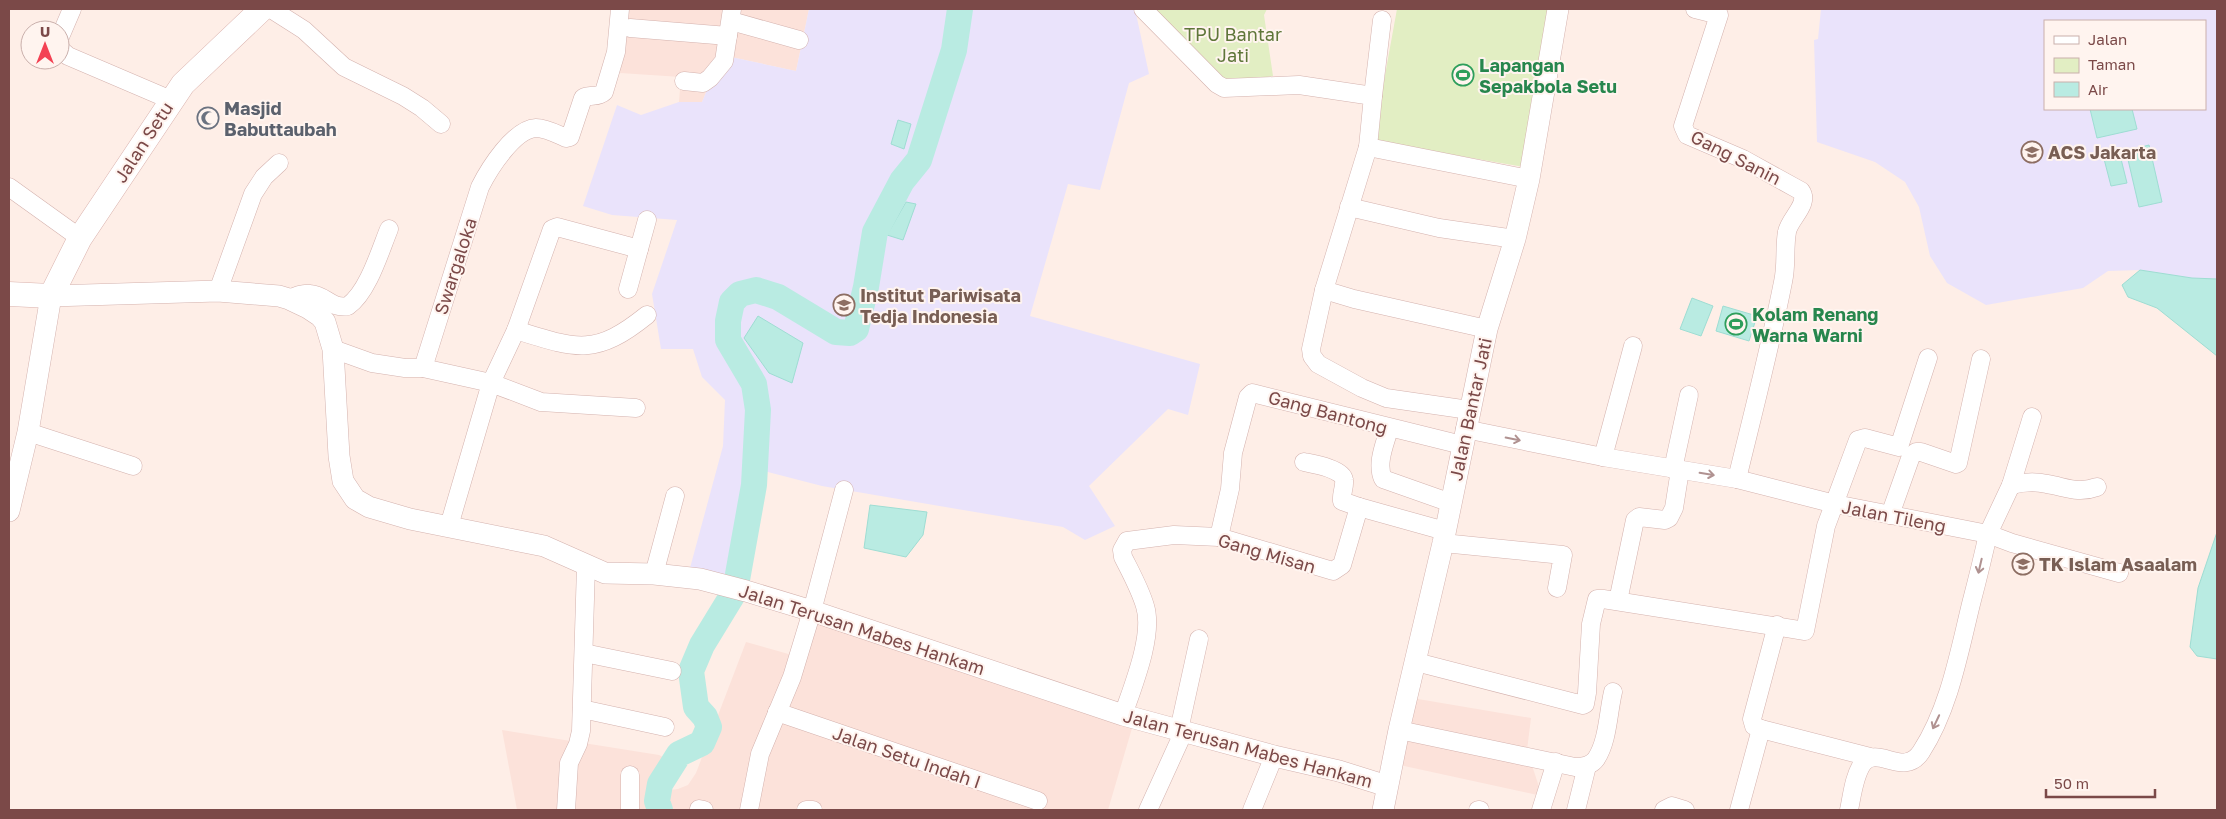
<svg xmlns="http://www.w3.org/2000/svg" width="2226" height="819" font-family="'Golos Text',sans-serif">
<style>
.residential{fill:#fce2da}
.education{fill:#eae3fb;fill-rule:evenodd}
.green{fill:#e2eec3}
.water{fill:#b9ebe2;stroke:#9eddd3}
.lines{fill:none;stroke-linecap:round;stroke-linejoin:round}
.river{stroke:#b9ebe2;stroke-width:26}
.minor-casing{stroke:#d4b2ae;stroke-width:19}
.tertiary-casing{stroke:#d4b2ae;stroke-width:22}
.secondary-casing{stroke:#dab2ad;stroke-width:25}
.minor{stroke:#fff;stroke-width:18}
.tertiary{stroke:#fff;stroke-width:21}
.secondary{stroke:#fff;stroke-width:24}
.oneway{stroke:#b09291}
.labels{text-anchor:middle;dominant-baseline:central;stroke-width:4;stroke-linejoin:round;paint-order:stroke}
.park-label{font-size:18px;fill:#5f7639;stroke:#fff4ef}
.leisure-label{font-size:18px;font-weight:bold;fill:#27864d;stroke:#fff4ef;text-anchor:start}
.worship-label{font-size:18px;font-weight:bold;fill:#5b616d;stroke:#fff4ef;text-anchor:start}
.street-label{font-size:18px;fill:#7b4948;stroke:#fff4ef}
.education-label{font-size:18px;font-weight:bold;fill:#785e54;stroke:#fff4ef;text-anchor:start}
</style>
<rect width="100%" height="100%" fill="#feeee7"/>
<g class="residential">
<path d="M627,9H809L796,71L731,57L709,85L702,102H679L681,77L620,73Z"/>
<path d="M821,615L1135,718L1108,810H517L502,730L659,755L665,758L661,775L662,791L678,789L688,785L696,773L746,642L799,657Z"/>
<path d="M1412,698L1531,718L1527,750L1542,796L1395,764Z"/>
</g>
<g class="education">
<path d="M809,9H1135L1149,74L1129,83L1100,190L1068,184L1030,316L1200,364L1188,415L1168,409L1089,486L1115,526L1085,540L1063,527L822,486L764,471L744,583L690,568L723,446L725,400L702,377L693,349H661L652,294L677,220L612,215L583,206L617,105L641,115L679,102H702L709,85L731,57L796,71Z"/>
<path d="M1821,9H2217V279L2192,278L2140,270L2108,271L2083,288L1986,305L1947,283L1930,256L1919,207L1905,182L1875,162L1817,142L1814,40L1818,39ZM2045,21H2205V109H2045Z"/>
</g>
<g class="green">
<path d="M1151,9H1267L1264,15L1273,76L1223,83Z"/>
<path d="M1397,9H1553L1524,167L1373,141Z"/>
</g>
<g class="water">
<path d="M2090,109H2132L2137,129L2097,138Z"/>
<path d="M898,120L911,124L904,149L891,144Z"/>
<path d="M2149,145L2162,202L2139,207L2126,151Z"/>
<path d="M2119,151L2127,183L2111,186L2103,155Z"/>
<path d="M906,202L916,204L903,240L887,235Z"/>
<path d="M2140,270L2192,278L2217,279V356L2157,308L2128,297L2122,285Z"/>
<path d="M1692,298L1713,306L1701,336L1680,329Z"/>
<path d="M1723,306L1757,316L1749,341L1716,331Z"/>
<path d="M758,316L803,343L792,383L769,373L744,338Z"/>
<path d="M870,505L927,512L923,535L906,557L864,548Z"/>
<path d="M2217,532V659L2197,656L2190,647L2198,588Z"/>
</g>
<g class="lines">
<path class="river" d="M660,810L657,801L660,784L679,754L702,743L709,727L705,717L696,707L691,671L702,645L735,591L754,485L758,410L754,384L728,340V321L732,302L740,294L756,290L778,297L836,332L850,333L856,329L866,287L875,232L902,181L919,160L954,50L960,9"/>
<g class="minor-casing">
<g id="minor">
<path d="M271,9L304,30L344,67L403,96L422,108L441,124"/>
<path d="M1143,9L1217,84L1224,88L1299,85L1373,96L1368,147L1529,179"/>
<path d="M1695,9L1719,15L1683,126L1687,135L1743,159L1801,191C1810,204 1789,219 1787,232C1784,248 1787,265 1783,282C1770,348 1753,413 1737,479"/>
<path d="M731,21L799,40"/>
<path d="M630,28L728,36"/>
<path d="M60,37L72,9"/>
<path d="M60,49L68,56L171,100"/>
<path d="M684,81L703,83L710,78L724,61L732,9"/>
<path d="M1373,96L1382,20"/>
<path d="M1368,147L1324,290L1311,349L1312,356L1318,364L1362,388L1386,398L1469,410"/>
<path d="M9,187L80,238"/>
<path d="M1349,207L1439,228L1515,239"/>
<path d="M628,289L647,220"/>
<path d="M1324,290L1354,299L1487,329"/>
<path d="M218,291L253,194L264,177L279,163"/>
<path d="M289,299C296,296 303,293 310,294C326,295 330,309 348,306C368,292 380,251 389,229"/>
<path d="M516,330C576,349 595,357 647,315"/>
<path d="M333,349L372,363L405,368H423L491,383L541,402L636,408"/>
<path d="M423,368L480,187C489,169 514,129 536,128C546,128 557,134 566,138L570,137L583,98C590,94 598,98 604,92L616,52L620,9"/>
<path d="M2032,417L2011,485L1988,534L2012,543L2119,573"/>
<path d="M1389,429C1385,444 1376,463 1383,479L1451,503"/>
<path d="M1465,429L1603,457L1737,479L1835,504L1988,534C1983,557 1977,581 1971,604C1959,653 1949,709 1921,752C1904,778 1878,745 1863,763C1854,775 1852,796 1849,810"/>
<path d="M28,432L133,466"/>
<path d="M1603,457L1633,346"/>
<path d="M1304,462C1314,464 1343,469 1344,480C1345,487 1341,494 1342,501L1359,507"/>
<path d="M1673,469L1689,395"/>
<path d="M2011,485C2023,482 2035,481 2047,484C2066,487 2078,494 2097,487"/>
<path d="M1890,515L1911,456L1916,452H1921L1956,464L1958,463L1981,359"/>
<path d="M449,526L491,383L516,330L552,229L557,227L639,249"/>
<path d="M1219,537L1230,489L1233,453L1248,397L1252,393L1462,445"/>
<path d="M1443,543L1563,555L1557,588"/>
<path d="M654,574L675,496"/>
<path d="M1618,601L1635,520L1639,517L1665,520L1669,518L1674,508L1680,470"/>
<path d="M1777,625L1752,719L1754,726L1761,729L1870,757"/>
<path d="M584,653L672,671"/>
<path d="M1416,662L1583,705L1585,704L1587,693L1591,624L1597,599H1603L1805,631L1826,526L1858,440L1865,438L1899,447L1928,358"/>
<path d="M582,709L665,727"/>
<path d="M777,712L1038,801"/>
<path d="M1123,715C1133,686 1154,635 1145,606C1140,589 1131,573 1123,557L1122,550L1127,541L1174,535L1219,537L1333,571L1342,565L1359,507L1445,531"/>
<path d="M1179,730L1199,639"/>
<path d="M1399,730L1575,767C1583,767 1591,766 1596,759C1608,741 1608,713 1613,692"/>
<path d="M699,809L704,810"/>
<path d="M566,810L569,763L578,744L581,731L586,566"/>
<path d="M630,810V775"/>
<path d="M749,810L760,754L792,677L812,611L844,490"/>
<path d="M806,810H813"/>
<path d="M1148,810L1184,731"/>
<path d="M1252,810L1274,756"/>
<path d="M1478,810H1480"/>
<path d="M1541,810L1556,762"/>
<path d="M1576,810L1587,766"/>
<path d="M1664,810L1672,806L1685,810"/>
<path d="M1739,810L1761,729"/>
</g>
</g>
<g class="tertiary-casing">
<g id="tertiary">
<path d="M9,511L28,432L51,296L218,291L279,296L289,299L308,308L320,316L325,322L333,349L339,456L343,481L355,499L369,507L410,519L544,546L605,573L654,574L700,579L746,591L812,611L1123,715L1274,756L1339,771L1387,786"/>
<path d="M1383,810L1399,730L1443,543L1487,329L1515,239L1529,179L1558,9"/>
</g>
</g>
<g class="secondary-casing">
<path id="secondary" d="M9,294L51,296L80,238L183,84L262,9"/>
</g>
<use href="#minor" class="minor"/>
<use href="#tertiary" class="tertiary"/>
<use href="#secondary" class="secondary"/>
</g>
<defs><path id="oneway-shaft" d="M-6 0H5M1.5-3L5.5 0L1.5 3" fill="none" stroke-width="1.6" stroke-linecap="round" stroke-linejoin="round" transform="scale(1.25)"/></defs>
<g class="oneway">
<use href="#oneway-shaft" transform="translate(1513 439) rotate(11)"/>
<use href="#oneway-shaft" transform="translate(1707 474) rotate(9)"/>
<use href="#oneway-shaft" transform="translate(1980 566) rotate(103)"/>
<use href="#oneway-shaft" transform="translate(1936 722) rotate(115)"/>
</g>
<defs>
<g id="stadium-ring" transform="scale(1.125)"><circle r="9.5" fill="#fff4ef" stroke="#2e9e5b" stroke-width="1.5"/><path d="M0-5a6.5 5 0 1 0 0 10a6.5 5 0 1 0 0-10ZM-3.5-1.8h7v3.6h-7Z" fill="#2e9e5b"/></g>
<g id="mosque-ring" transform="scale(1.125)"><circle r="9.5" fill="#fff4ef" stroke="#6b7280" stroke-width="1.5"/><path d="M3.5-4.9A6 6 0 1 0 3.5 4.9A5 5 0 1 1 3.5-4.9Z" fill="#6b7280"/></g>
<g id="school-ring" transform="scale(1.125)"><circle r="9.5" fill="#fff4ef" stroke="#8d6e63" stroke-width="1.5"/><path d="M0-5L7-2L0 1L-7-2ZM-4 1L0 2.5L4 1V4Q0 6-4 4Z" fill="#8d6e63"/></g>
<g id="university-ring" transform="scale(1.125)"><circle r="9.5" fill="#fff4ef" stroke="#8d6e63" stroke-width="1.5"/><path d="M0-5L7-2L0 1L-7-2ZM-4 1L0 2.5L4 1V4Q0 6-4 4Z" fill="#8d6e63"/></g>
</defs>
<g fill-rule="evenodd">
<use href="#stadium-ring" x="1463" y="75"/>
<use href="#mosque-ring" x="208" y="118"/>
<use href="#school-ring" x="2032" y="152"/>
<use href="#university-ring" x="844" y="305"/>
<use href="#stadium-ring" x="1736" y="324"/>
<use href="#school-ring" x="2023" y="564"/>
</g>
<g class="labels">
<g class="park-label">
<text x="1233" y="34">TPU Bantar<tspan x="1233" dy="21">Jati</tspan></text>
</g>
<g class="leisure-label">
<text x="1479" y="65">Lapangan<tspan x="1479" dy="21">Sepakbola Setu</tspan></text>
<text x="1752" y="314">Kolam Renang<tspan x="1752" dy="21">Warna Warni</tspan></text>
</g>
<g class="worship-label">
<text x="224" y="108">Masjid<tspan x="224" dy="21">Babuttaubah</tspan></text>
</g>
<g class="street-label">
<text transform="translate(143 142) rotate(-57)">Jalan Setu</text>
<text transform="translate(1736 157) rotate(27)">Gang Sanin</text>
<text transform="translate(455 266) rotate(-72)">Swargaloka</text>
<text transform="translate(1470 409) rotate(-78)">Jalan Bantar Jati</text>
<text transform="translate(1328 412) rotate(15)">Gang Bantong</text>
<text transform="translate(1894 516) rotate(11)">Jalan Tileng</text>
<text transform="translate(1267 553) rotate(16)">Gang Misan</text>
<text transform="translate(862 629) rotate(18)">Jalan Terusan Mabes Hankam</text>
<text transform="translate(1248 748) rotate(15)">Jalan Terusan Mabes Hankam</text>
<text transform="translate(907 757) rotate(19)">Jalan Setu Indah I</text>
</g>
<g class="education-label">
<text x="2048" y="152">ACS Jakarta</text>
<text x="860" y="295">Institut Pariwisata<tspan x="860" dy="21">Tedja Indonesia</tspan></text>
<text x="2039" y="564">TK Islam Asaalam</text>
</g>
</g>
<rect width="2226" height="819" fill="none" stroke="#7b4948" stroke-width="20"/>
<rect x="2044" y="20" width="162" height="90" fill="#fff4ef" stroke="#cab0ac"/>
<rect x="2054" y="36" width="25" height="8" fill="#ffffff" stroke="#cab0ac"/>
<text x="2088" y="45" font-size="15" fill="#7b4948">Jalan</text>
<rect x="2054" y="58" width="25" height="15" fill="#e2eec3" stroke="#cab0ac"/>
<text x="2088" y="70" font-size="15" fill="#7b4948">Taman</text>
<rect x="2054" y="82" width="25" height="15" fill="#b9ebe2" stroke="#cab0ac"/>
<text x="2088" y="95" font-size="15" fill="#7b4948">Air</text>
<g transform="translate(45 45)"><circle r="24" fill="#fff4ef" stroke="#cab0ac"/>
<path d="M0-4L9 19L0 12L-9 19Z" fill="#f34153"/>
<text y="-8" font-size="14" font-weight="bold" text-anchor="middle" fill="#7b4948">U</text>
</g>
<path d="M2046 789v8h109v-8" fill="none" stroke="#7b4948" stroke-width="2.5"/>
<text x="2054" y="789" font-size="15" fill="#7b4948" stroke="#fff4ef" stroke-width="4" paint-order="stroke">50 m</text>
</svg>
